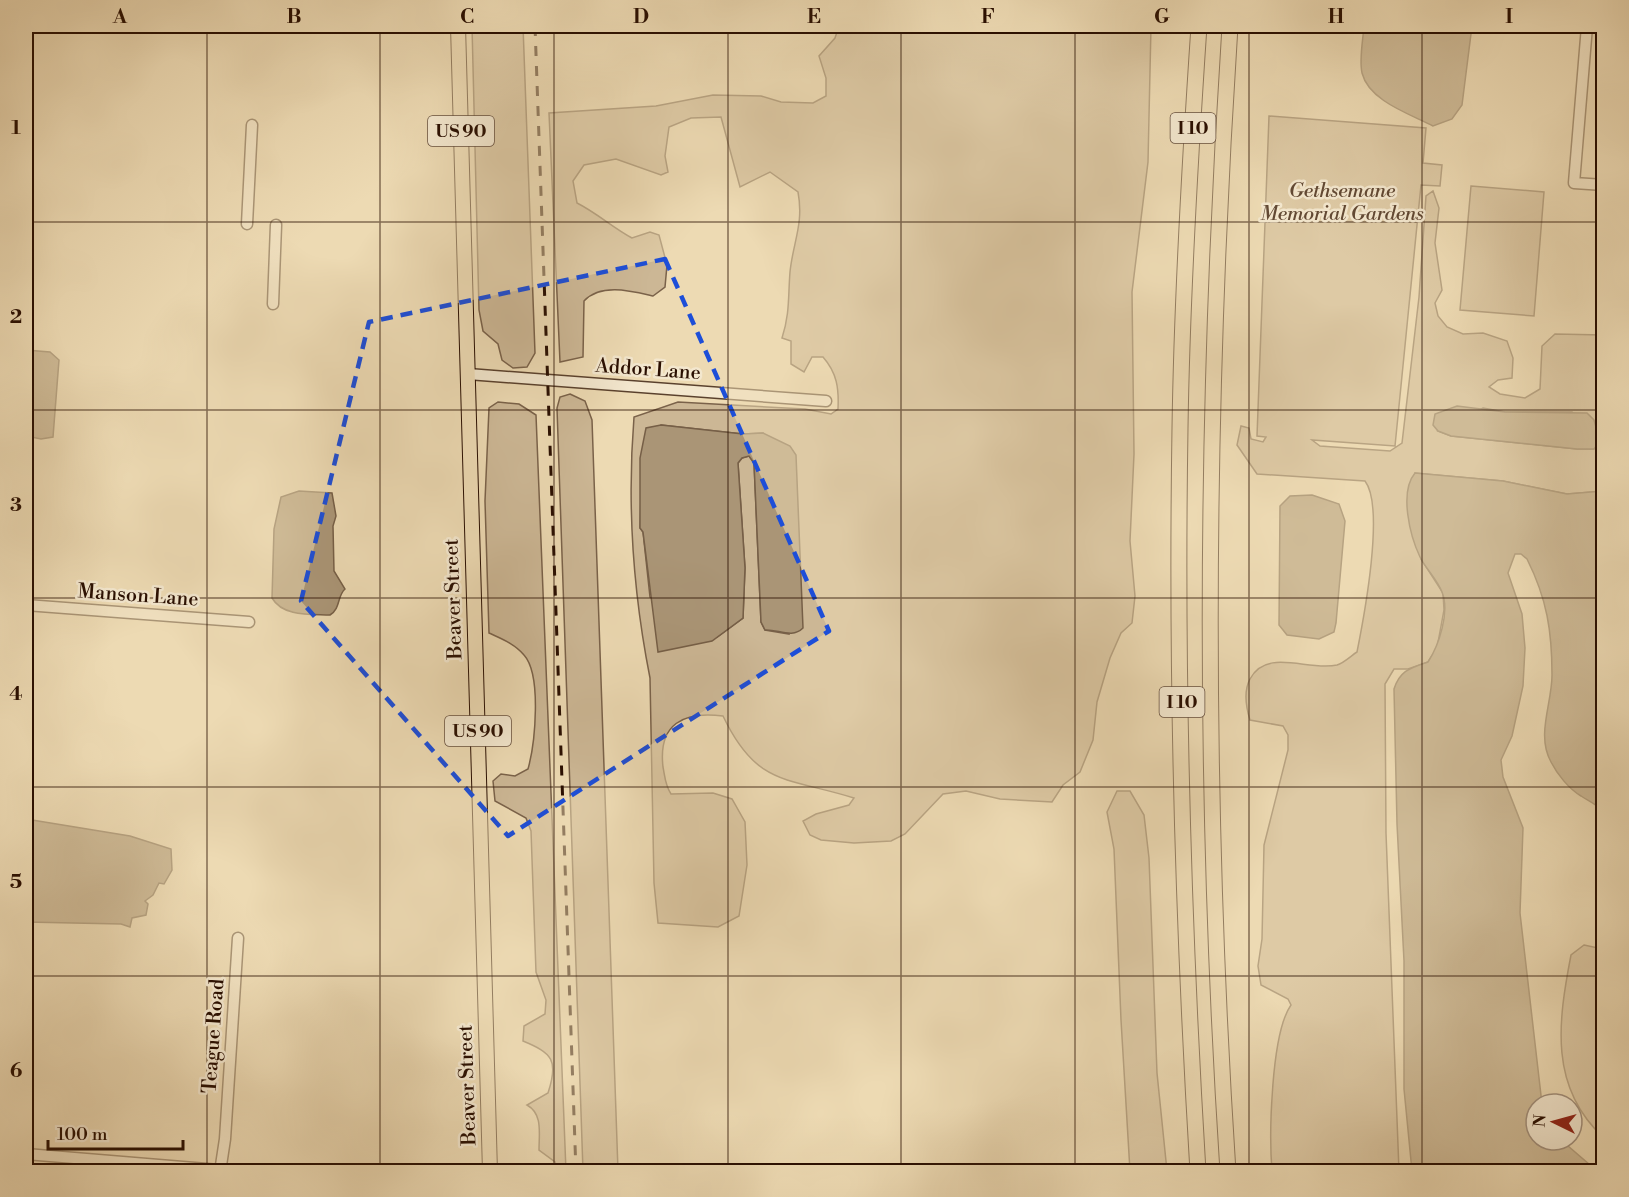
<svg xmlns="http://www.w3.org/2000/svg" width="1629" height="1197" font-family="'Libre Bodoni',serif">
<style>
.green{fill:#ccb795;stroke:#7a624a;stroke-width:1.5;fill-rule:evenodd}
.water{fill:#aa9576;stroke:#765f47;stroke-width:1.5}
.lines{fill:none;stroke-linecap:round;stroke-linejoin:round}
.minor-casing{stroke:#5a412d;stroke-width:13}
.major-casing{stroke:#290e00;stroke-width:16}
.highway-casing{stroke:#290e00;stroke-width:17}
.minor{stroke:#f3e7ce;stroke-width:10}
.major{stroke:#eddab3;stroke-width:14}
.highway{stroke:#eddab3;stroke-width:15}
.rail{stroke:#290e00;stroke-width:3;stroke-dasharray:10 10;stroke-linecap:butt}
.marked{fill:none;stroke:#1d4ed8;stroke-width:4.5;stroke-dasharray:12 8;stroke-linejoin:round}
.grid{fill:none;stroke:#290e00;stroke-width:1.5;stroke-opacity:0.55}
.labels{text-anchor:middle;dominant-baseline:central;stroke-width:5;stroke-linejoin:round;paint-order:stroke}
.shield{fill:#f3e7ce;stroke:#664f3e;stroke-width:1.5}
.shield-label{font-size:18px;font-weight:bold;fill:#290e00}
.park-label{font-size:20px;font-style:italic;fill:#624934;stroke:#f3e7ce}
.street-label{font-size:20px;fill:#290e00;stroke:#f3e7ce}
.neatline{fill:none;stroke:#290e00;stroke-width:2}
.grid-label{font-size:20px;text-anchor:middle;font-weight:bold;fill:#290e00}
</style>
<rect width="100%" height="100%" fill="#eddab3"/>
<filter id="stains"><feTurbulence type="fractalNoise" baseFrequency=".00333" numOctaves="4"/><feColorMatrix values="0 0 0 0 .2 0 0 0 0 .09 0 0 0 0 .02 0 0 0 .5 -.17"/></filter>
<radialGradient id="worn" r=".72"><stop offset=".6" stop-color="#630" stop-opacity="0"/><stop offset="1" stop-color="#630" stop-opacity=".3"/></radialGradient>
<g class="green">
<path d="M472,26H523L535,353L527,367L513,368L502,360L498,344L483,331L479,310Z"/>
<path d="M839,26H1151L1148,162L1132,292L1134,454L1130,541L1135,596L1132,623L1121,633L1110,658L1097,702L1093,740L1080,772L1063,785L1052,802L1000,799L966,791L943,794L905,834L891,841L854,843L821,840L810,835L803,821L816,814L849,805L854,798C787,777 757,787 723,716C683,711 658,724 663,767C665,777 665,785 671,794L713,793L732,799L745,822L747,865L739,916L718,927L658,923L654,883L650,678C633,592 627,504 634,417L678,402L805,409L831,414L838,409C839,388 837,373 823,357H812L804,372L791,364V341L782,338C790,313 788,297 790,272C793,242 804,224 798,192L770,172L740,187L721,117L691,118L669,127L665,156L668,172L661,175L616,159L584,165L573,181L577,203C597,213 613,228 632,238L650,232L659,235L667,265L665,287L653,296C631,291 601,283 584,301L583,357L560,362L549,113L656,106L713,95L761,96L781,102L813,103L826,96V78L819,56L835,38ZM661,425L743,434L763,433L789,634L765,630L761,622L754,463L749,456L742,458L738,463L745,568L743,618L717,637L650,597L643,532L640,528L641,495Z"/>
<path d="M1269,116L1426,128L1423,163L1442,165L1440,186L1421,185L1395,446L1312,440L1320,446L1390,451L1402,443L1419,297L1426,196L1433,191L1439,208L1435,243L1442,290L1435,303L1438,316L1447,327L1463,334L1483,333L1507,341L1513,358L1512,378L1498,380L1489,387L1500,394L1525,398L1540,389L1542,346L1555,334L1603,335V491L1567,494L1503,481L1415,473L1421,559L1443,593L1444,610L1437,648L1428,662L1408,669H1394L1385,684L1386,833L1399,1171H1272C1269,1135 1271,1033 1291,1005L1288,999L1261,985L1258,966L1262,939L1264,845L1288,750V735L1283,726L1250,720C1246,707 1243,692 1250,679C1267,647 1309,672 1337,665C1344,663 1352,655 1357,652C1364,617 1385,507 1365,481L1257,474L1237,445L1241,426L1249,428L1251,439L1263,442L1266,437L1257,436ZM1483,408L1505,412H1572L1597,434L1600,442L1594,449H1577L1451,436L1438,431Z"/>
<path d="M1471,186L1544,192L1534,316L1460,310Z"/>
<path d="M570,394L585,401L592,420L618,1171H583L557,408L560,397Z"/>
<path d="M498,402L519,404L536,415L566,1171H556L555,1162L539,1150C539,1133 543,1114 527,1105L548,1093C559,1060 552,1053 523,1041L524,1026L545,1014L546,1000L536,972L531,831L526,818L495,801L493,781L501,774L515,776L528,769C535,744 542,675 524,655C515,644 502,639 489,633L485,501L489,408Z"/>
<path d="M1117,791H1130L1144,815L1149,858L1157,1073L1167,1171H1130L1121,1020L1114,849L1107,812Z"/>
<path d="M1584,945L1603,949V1137C1549,1087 1558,1022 1571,955Z"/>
</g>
<g class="water">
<path d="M1364,26H1472L1462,105L1452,119L1433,126C1410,114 1369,101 1362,73C1359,60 1363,40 1364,26Z"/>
<path d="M26,350L50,352L59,360L53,437L41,439L26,436Z"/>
<path d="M1457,406L1505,412L1587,413L1594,420L1600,442L1594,449H1577L1451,436L1438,431L1433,425L1435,414Z"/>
<path d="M661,425L743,434L763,433L790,446L796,455L803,628C792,639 778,629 765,630L761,622L754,463L749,456L742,458L738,463L745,568L743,618L712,641L658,652L643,532L640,528V458L646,428Z"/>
<path d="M1415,473L1503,481L1567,494L1603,491V812C1597,804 1590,802 1581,796C1569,789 1557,774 1551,762C1536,735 1552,704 1552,675C1552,631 1547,599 1527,559L1521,554H1515L1508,573L1522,614L1525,648L1523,686L1512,736L1501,760L1503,777L1523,828L1520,913L1542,1104H1536V1140H1561L1597,1171H1412L1404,1089V961L1397,824L1394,689C1400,670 1411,668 1428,662C1439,645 1450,612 1442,592C1437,579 1426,569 1420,557C1410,536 1399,492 1415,473Z"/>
<path d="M299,491L332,493L336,516L333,526L334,571L345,589C337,596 341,608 330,615C311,614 283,617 272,598L274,529L281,497Z"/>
<path d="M1312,495L1339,504L1345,521L1336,623L1334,632L1319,639L1287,635L1279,625L1280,506L1290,496Z"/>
<path d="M26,819L130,836L171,849L172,870L164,884L159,883L153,895L145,901L148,904L146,915L132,918L130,927L121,924L26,922Z"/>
</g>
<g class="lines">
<g class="minor-casing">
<g id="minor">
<path d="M1587,26L1574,183L1604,185"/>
<path d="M247,224L252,125"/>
<path d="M273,304L276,225"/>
<path d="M468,374L826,401"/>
<path d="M26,605L249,622"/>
<path d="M26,1154L243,1172"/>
<path d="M220,1172L225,1139L238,938"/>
</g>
</g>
<g class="major-casing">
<path id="major" d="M458,26L490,1172"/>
</g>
<g class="highway-casing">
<g id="highway">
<path d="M1198,1172C1183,925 1176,675 1180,428C1182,294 1190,159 1199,26"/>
<path d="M1228,1172C1203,790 1205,407 1230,26"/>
</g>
</g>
<use href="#minor" class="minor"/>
<use href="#major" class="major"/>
<use href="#highway" class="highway"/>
<path class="rail" d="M535,26L576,1172"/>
</g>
<path d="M0 0H1629V1197H0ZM665,259L829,631L508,836L301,601L369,322Z" fill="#eddab3" fill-opacity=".55" fill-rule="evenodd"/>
<path class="marked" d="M665,259L829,631L508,836L301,601L369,322Z"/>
<path class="grid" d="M207,26V1172M380,26V1172M554,26V1172M728,26V1172M901,26V1172M1075,26V1172M1249,26V1172M1422,26V1172M26,222H1604M26,410H1604M26,598H1604M26,787H1604M26,976H1604"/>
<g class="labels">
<g class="shield">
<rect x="1170.5" y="113" width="45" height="30" rx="4.5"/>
<rect x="428" y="116" width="66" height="30" rx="4.5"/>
<rect x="1159.5" y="687" width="45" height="30" rx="4.5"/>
<rect x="445" y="716" width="66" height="30" rx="4.5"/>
</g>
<g class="shield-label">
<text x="1193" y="128">I 10</text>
<text x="461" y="131">US 90</text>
<text x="1182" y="702">I 10</text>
<text x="478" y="731">US 90</text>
</g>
<g class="park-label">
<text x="1342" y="191">Gethsemane<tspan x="1342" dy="23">Memorial Gardens</tspan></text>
</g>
<g class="street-label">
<text transform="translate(648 370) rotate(4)">Addor Lane</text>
<text transform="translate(138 596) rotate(4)">Manson Lane</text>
<text transform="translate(454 599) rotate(-92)">Beaver Street</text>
<text transform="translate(214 1036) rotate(-86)">Teague Road</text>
<text transform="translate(468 1085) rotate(-92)">Beaver Street</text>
</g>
</g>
<rect width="1629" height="1197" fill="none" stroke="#eddab3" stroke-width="66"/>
<g transform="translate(1554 1122) rotate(275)"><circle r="28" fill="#f3e7ce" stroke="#a2907c" stroke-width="1.5"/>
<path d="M0-4.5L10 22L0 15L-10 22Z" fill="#8f2418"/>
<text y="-9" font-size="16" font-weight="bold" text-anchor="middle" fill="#290e00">N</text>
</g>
<path d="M48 1140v9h135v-9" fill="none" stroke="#290e00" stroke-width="3"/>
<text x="57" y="1140" font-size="18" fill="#290e00" stroke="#f3e7ce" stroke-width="4.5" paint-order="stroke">100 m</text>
<rect x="33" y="33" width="1563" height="1131" class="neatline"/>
<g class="grid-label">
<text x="120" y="23">A</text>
<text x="294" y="23">B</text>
<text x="467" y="23">C</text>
<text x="641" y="23">D</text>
<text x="814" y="23">E</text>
<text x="988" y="23">F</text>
<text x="1162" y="23">G</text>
<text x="1336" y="23">H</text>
<text x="1509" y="23">I</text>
<text x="16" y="134">1</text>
<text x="16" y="323">2</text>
<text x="16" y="511">3</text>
<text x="16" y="700">4</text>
<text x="16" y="888">5</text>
<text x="16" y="1077">6</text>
</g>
<rect width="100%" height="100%" filter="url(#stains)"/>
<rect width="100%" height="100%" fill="url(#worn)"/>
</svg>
